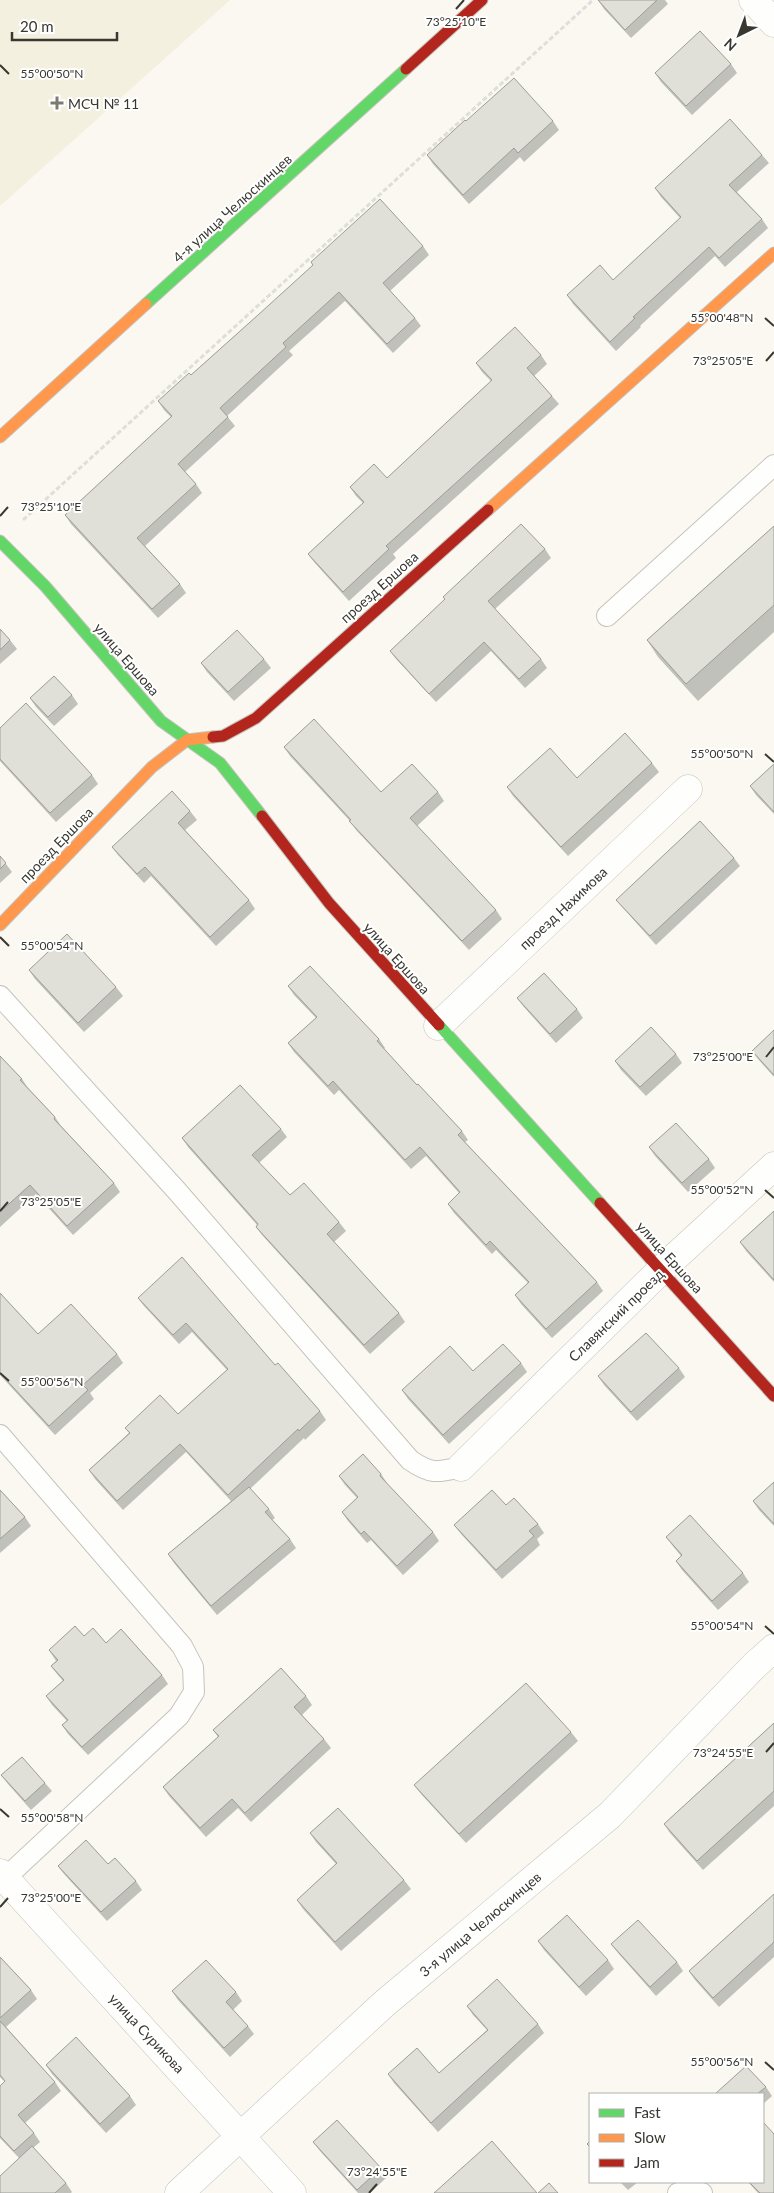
<svg xmlns="http://www.w3.org/2000/svg" width="774" height="2193" font-family="Lato,sans-serif">
<style>
.built{fill:#f4f0df}
.lines{fill:none;stroke-linecap:round;stroke-linejoin:round}
.lane-casing{stroke:#c5c3bd;stroke-width:22}
.street-casing{stroke:#c5c3bd;stroke-width:29}
.fast-casing{stroke:#c5c3bd;stroke-width:13}
.slow-casing{stroke:#c5c3bd;stroke-width:13}
.jam-casing{stroke:#c5c3bd;stroke-width:13}
.path{stroke:#dfdedc;stroke-width:3;stroke-dasharray:5 2.5;stroke-linecap:butt}
.lane{stroke:#fefefd;stroke-width:20}
.street{stroke:#fefefd;stroke-width:28}
.fast{stroke:#63d668;stroke-width:11}
.slow{stroke:#ff974d;stroke-width:11}
.jam{stroke:#b3261e;stroke-width:11}
.wall{fill:#c1c1bb}
.building{fill:#e0e0d9;stroke:#9d9d98}
.ticks{fill:none;stroke:#383730;stroke-width:2}
.poi-dot{fill:#7c7b73;stroke:#fff;stroke-width:2}
.labels{text-anchor:middle;dominant-baseline:central;stroke-width:4;stroke-linejoin:round;paint-order:stroke}
.poi-label{font-size:14px;fill:#383730;stroke:#fff;text-anchor:start}
.street-label{font-size:14px;fill:#383730;stroke:#fff}
.ticks-label{font-size:12px;text-anchor:middle;fill:#383730;stroke:#fff;stroke-width:4;stroke-linejoin:round;paint-order:stroke}
</style>
<rect width="100%" height="100%" fill="#faf8f0"/>
<path class="built" d="M0,0H230L0,206Z"/>
<g class="lines">
<g class="lane-casing">
<g id="lane">
<path d="M607,616L774,465"/>
<path d="M0,996L177,1191L410,1460C430,1474 437,1473 461,1467"/>
<path d="M0,1435L182,1646L193,1667L194,1692L179,1716L0,1883"/>
<path d="M678,2193L688,2190L702,2193"/>
</g>
</g>
<g class="street-casing">
<g id="street">
<path d="M753,0L774,23"/>
<path d="M438,1026L688,789"/>
<path d="M461,1467L662,1269L774,1166"/>
<path d="M0,1873L292,2193"/>
<path d="M179,2193L385,2003L610,1815L754,1666L774,1648"/>
</g>
</g>
<g class="fast-casing">
<g id="fast">
<path d="M146,304L406,69"/>
<path d="M0,541L45,586L161,721L220,763L262,816"/>
<path d="M439,1025L600,1203"/>
</g>
</g>
<g class="slow-casing">
<g id="slow">
<path d="M0,437L146,304"/>
<path d="M488,510L774,253"/>
<path d="M0,925L152,767L187,740L213,737"/>
</g>
</g>
<g class="jam-casing">
<g id="jam">
<path d="M406,69L482,0"/>
<path d="M213,737L223,736L256,718L488,510"/>
<path d="M262,816L329,903L439,1025"/>
<path d="M600,1203L774,1396"/>
</g>
</g>
<path class="path" d="M23,520L593,0"/>
<use href="#lane" class="lane"/>
<use href="#street" class="street"/>
<use href="#fast" class="fast"/>
<use href="#slow" class="slow"/>
<use href="#jam" class="jam"/>
</g>
<g class="wall">
<path d="M598,0H665L668,4L631,38L604,9Z"/>
<path d="M731,64L737,73L692,115L661,82L655,73Z"/>
<path d="M553,121L559,130L524,162L520,157L469,204L433,164L427,155Z"/>
<path d="M762,155L769,163L737,192L762,219L768,228L725,267L715,256L640,326L641,327L616,351L573,304L567,295L613,280L680,218L661,197L655,188Z"/>
<path d="M423,246L429,255L390,291L415,318L421,326L393,353L345,301L289,351L293,355L227,416L235,426L185,472L196,484L202,493L145,546L180,584L186,593L158,618L71,524L65,515L171,417L164,410L158,401L191,375L258,315Z"/>
<path d="M541,355L547,364L534,376L552,396L559,404L393,554L396,558L349,601L314,562L308,554L363,503L356,496L350,487L387,478L491,381L482,372L476,363Z"/>
<path d="M774,526V632L698,701L658,657L647,640Z"/>
<path d="M545,549L551,558L495,609L541,659L547,668L525,688L491,651L436,702L396,659L390,651L445,600L443,597Z"/>
<path d="M0,629L10,640L17,649L0,664Z"/>
<path d="M264,659L271,668L234,701L207,672L201,663Z"/>
<path d="M72,695L78,704L54,726L36,707L30,698Z"/>
<path d="M0,728L92,775L98,784L56,822L0,761Z"/>
<path d="M284,747L381,792H438L444,801L417,826L496,910L502,919L469,950L356,830L350,821L290,756Z"/>
<path d="M652,763L659,772L568,856L513,796L507,787L577,778Z"/>
<path d="M774,764V814L756,795L750,786Z"/>
<path d="M190,811L197,820L185,830L249,900L255,909L216,946L151,876L144,883L118,855L112,847Z"/>
<path d="M0,856L12,872L0,883Z"/>
<path d="M734,858L740,866L656,945L623,908L616,900Z"/>
<path d="M29,970L116,987L123,996L84,1032L35,979Z"/>
<path d="M288,986L379,1039L385,1048L384,1049L417,1085L462,1131L468,1140L465,1142L597,1282L603,1291L552,1338L521,1304L515,1295L528,1283L496,1250L492,1254L454,1213L448,1204L459,1193L426,1156L411,1169L339,1090L334,1095L294,1052L288,1043L316,1018L294,995Z"/>
<path d="M517,998L577,1009L583,1018L556,1043L523,1006Z"/>
<path d="M774,1030V1077L758,1059L752,1051Z"/>
<path d="M676,1054L682,1063L646,1096L621,1070L615,1061Z"/>
<path d="M0,1056L22,1079L28,1088L55,1117L61,1126L114,1183L120,1192L73,1235L36,1194L0,1227Z"/>
<path d="M281,1129L287,1137L259,1163L290,1195L339,1222L346,1231L334,1242L399,1313L405,1322L370,1354L262,1235L256,1227L257,1225L188,1147L182,1138Z"/>
<path d="M649,1147L709,1159L715,1168L688,1192L655,1156Z"/>
<path d="M774,1211V1282L746,1251L740,1242Z"/>
<path d="M0,1293L38,1334L117,1354L123,1363L90,1393L94,1399L55,1435L0,1375Z"/>
<path d="M138,1298L275,1365L320,1411L326,1420L305,1440L304,1438L250,1489L269,1509L275,1518L272,1520L290,1539L296,1548L217,1615L174,1563L168,1554L231,1501L186,1452L123,1510L95,1479L89,1470L129,1433L125,1428L178,1414L227,1370L192,1332L179,1344L144,1306Z"/>
<path d="M521,1363L527,1372L449,1444L408,1399L402,1390L473,1371Z"/>
<path d="M679,1368L685,1377L637,1421L604,1385L598,1376Z"/>
<path d="M381,1474L387,1483V1484L433,1532L439,1541L403,1575L371,1540L367,1543L348,1521L342,1512L357,1498L345,1485L339,1476Z"/>
<path d="M774,1482V1526L759,1510L753,1501Z"/>
<path d="M0,1490L25,1517L31,1526L0,1553Z"/>
<path d="M506,1505L538,1524L544,1533L537,1539L540,1545L502,1579L461,1534L454,1525Z"/>
<path d="M666,1537L743,1573L749,1582L718,1610L682,1570L676,1561L681,1556L672,1545Z"/>
<path d="M84,1636L106,1643L162,1675L168,1684L88,1755L68,1734L62,1725L67,1721L52,1705L46,1696L63,1681L57,1674L51,1666L56,1661L49,1650Z"/>
<path d="M306,1696L312,1705L302,1715L324,1739L331,1748L251,1822L238,1808L206,1837L169,1796L163,1787L218,1737L213,1730Z"/>
<path d="M774,1723V1806L703,1870L670,1833L664,1824Z"/>
<path d="M571,1732L578,1741L466,1843L421,1794L414,1785Z"/>
<path d="M1,1775L45,1783L52,1791L31,1810L8,1784Z"/>
<path d="M310,1833L404,1880L411,1889L341,1951L303,1909L297,1900L336,1864L316,1842Z"/>
<path d="M108,1864L136,1881L142,1890L107,1921L64,1874L58,1866Z"/>
<path d="M774,1894V1957L719,2007L695,1980L689,1971Z"/>
<path d="M538,1941L608,1960L614,1969L586,1996L544,1950Z"/>
<path d="M611,1944L677,1962L683,1971L656,1996L618,1953Z"/>
<path d="M0,1957L31,1990L37,1999L6,2027L55,2082L61,2091L25,2123L34,2133L40,2142L33,2148L66,2183L72,2192L71,2193H0L19,2158L0,2138V2086L5,2082L0,2077Z"/>
<path d="M172,1991L236,1992L242,2001L233,2010L248,2026L254,2034L230,2057L178,2000Z"/>
<path d="M467,2006L538,2024L544,2033L438,2132L394,2083L388,2074L439,2073L487,2030L473,2015Z"/>
<path d="M46,2065L130,2096L136,2105L106,2133L52,2074Z"/>
<path d="M766,2087L772,2096L763,2104V2094H716Z"/>
<path d="M313,2142L381,2168L387,2177L370,2193H358L320,2151Z"/>
<path d="M620,2182H638L628,2190Z"/>
<path d="M748,2182H763L774,2193H758Z"/>
</g>
<g class="building">
<path d="M598,0H657L625,30Z"/>
<path d="M700,31L731,64L686,106L655,73Z"/>
<path d="M514,78L553,121L518,153L514,148L463,195L427,155L465,120L466,121Z"/>
<path d="M730,119L762,155L729,185L762,219L719,258L709,247L633,317L635,318L610,342L567,295L600,265L613,280L681,217L655,188Z"/>
<path d="M380,199L423,246L383,283L415,318L387,344L339,292L283,343L286,347L220,408L228,417L178,464L196,484L137,538L180,584L152,609L65,515L172,416L158,401L189,373L191,375L258,315L313,265L311,262Z"/>
<path d="M515,327L541,355L527,368L552,396L386,546L389,549L343,592L308,554L364,502L350,487L374,464L387,478L492,380L476,363Z"/>
<path d="M521,524L545,549L488,601L541,659L519,679L484,642L429,694L390,651L445,599L443,597Z"/>
<path d="M774,526V605L686,684L647,640Z"/>
<path d="M0,629L10,640L0,650Z"/>
<path d="M237,630L264,659L228,692L201,663Z"/>
<path d="M54,676L72,695L48,717L30,698Z"/>
<path d="M26,703L92,775L50,813L0,759V728Z"/>
<path d="M314,719L381,792L412,764L438,792L410,818L496,910L462,941L349,821L351,820L284,747Z"/>
<path d="M625,733L652,763L561,847L507,787L550,748L577,778Z"/>
<path d="M774,764V812L750,786Z"/>
<path d="M172,791L190,811L178,823L249,900L210,937L145,867L137,874L112,847Z"/>
<path d="M700,821L734,858L650,936L616,900Z"/>
<path d="M0,856L6,863L0,869Z"/>
<path d="M67,934L116,987L78,1023L29,970Z"/>
<path d="M310,966L379,1039L377,1041L417,1085L418,1084L462,1131L458,1135L597,1282L546,1329L515,1295L529,1282L490,1241L486,1245L448,1204L460,1192L420,1147L405,1160L333,1081L328,1086L288,1043L317,1017L288,986Z"/>
<path d="M544,973L577,1009L550,1034L517,998Z"/>
<path d="M651,1027L676,1054L640,1087L615,1061Z"/>
<path d="M774,1030V1075L752,1051Z"/>
<path d="M0,1056L22,1079L20,1080L55,1117L54,1119L114,1183L67,1226L30,1185L0,1212Z"/>
<path d="M240,1085L281,1129L252,1155L290,1195L304,1183L339,1222L327,1234L399,1313L364,1345L256,1227L258,1224L182,1138Z"/>
<path d="M676,1123L709,1159L682,1183L649,1147Z"/>
<path d="M774,1211V1280L740,1242Z"/>
<path d="M182,1257L275,1365L278,1363L320,1411L299,1431L298,1429L228,1495L180,1444L117,1501L89,1470L130,1433L125,1428L160,1395L178,1414L228,1369L186,1323L173,1335L138,1298Z"/>
<path d="M0,1293L38,1334L71,1304L117,1354L83,1385L88,1390L49,1426L0,1373Z"/>
<path d="M646,1333L679,1368L631,1412L598,1376Z"/>
<path d="M503,1344L521,1363L443,1435L402,1390L450,1346L473,1371Z"/>
<path d="M363,1454L381,1474L380,1476L433,1532L397,1566L364,1531L361,1534L342,1512L358,1497L339,1476Z"/>
<path d="M774,1482V1524L753,1501Z"/>
<path d="M249,1487L269,1509L265,1512L290,1539L211,1606L168,1554Z"/>
<path d="M0,1490L25,1517L0,1539Z"/>
<path d="M492,1490L506,1505L514,1498L538,1524L529,1531L534,1536L496,1570L454,1525Z"/>
<path d="M690,1515L743,1573L712,1601L676,1561L682,1555L666,1537Z"/>
<path d="M75,1626L84,1636L93,1628L106,1643L121,1629L162,1675L82,1747L62,1725L68,1720L46,1696L64,1680L51,1666L58,1660L49,1650Z"/>
<path d="M281,1668L306,1696L294,1707L324,1739L245,1813L232,1799L200,1828L163,1787L219,1736L213,1730Z"/>
<path d="M526,1683L571,1732L459,1834L414,1785Z"/>
<path d="M774,1723V1791L697,1861L664,1824Z"/>
<path d="M22,1757L45,1783L25,1801L1,1775Z"/>
<path d="M338,1808L404,1880L335,1942L297,1900L337,1863L310,1833Z"/>
<path d="M86,1840L108,1864L115,1858L136,1881L101,1912L58,1866Z"/>
<path d="M774,1894V1942L713,1998L689,1971Z"/>
<path d="M567,1915L608,1960L579,1987L538,1941Z"/>
<path d="M638,1920L677,1962L650,1987L611,1944Z"/>
<path d="M0,1957L31,1990L0,2018Z"/>
<path d="M206,1960L236,1992L226,2002L248,2026L224,2048L172,1991Z"/>
<path d="M497,1979L538,2024L431,2123L388,2074L417,2048L439,2073L488,2030L467,2006Z"/>
<path d="M0,2021L55,2082L18,2115L34,2133L14,2151L0,2136V2086L5,2081L0,2075Z"/>
<path d="M76,2037L130,2096L100,2124L46,2065Z"/>
<path d="M746,2066L766,2087L757,2094H715Z"/>
<path d="M337,2120L381,2168L357,2190L313,2142Z"/>
<path d="M763,2122L774,2134V2193H760L749,2182H763Z"/>
<path d="M492,2141L537,2193H434Z"/>
<path d="M590,2141V2147L587,2144Z"/>
<path d="M32,2146L66,2183L55,2193H0V2176Z"/>
<path d="M549,2183L558,2193H538Z"/>
</g>
<path class="ticks" d="M456,9L464,0M0,65L9,74M765,318L774,326M766,361L774,352M0,516L8,507M765,754L774,762M0,937L9,946M766,1057L774,1047M765,1190L774,1198M0,1211L8,1202M0,1373L9,1381M765,1626L774,1634M766,1752L774,1743M0,1809L9,1817M0,1907L8,1898M765,2062L774,2070M369,2193L377,2184"/>
<path class="poi-dot" d="M54.5 95.5h5v5h5v5h-5v5h-5v-5h-5v-5h5z"/>
<g class="labels">
<g class="poi-label">
<text x="68" y="103">МСЧ № 11</text>
</g>
<g class="street-label">
<text transform="translate(232 208) rotate(-42)">4-я улица Челюскинцев</text>
<text transform="translate(379 587) rotate(-42)">проезд Ершова</text>
<text transform="translate(127 659) rotate(49)">улица Ершова</text>
<text transform="translate(56 845) rotate(-46)">проезд Ершова</text>
<text transform="translate(563 908) rotate(-43)">проезд Нахимова</text>
<text transform="translate(397 958) rotate(48)">улица Ершова</text>
<text transform="translate(670 1257) rotate(48)">улица Ершова</text>
<text transform="translate(616 1315) rotate(-44)">Славянский проезд</text>
<text transform="translate(480 1924) rotate(-40)">3-я улица Челюскинцев</text>
<text transform="translate(147 2033) rotate(47)">улица Сурикова</text>
</g>
</g>
<g class="ticks-label">
<text x="456" y="26">73°25'10"E</text>
<text x="52" y="78">55°00'50"N</text>
<text x="722" y="322">55°00'48"N</text>
<text x="723" y="365">73°25'05"E</text>
<text x="51" y="511">73°25'10"E</text>
<text x="722" y="758">55°00'50"N</text>
<text x="52" y="950">55°00'54"N</text>
<text x="723" y="1061">73°25'00"E</text>
<text x="722" y="1194">55°00'52"N</text>
<text x="51" y="1206">73°25'05"E</text>
<text x="52" y="1386">55°00'56"N</text>
<text x="722" y="1630">55°00'54"N</text>
<text x="723" y="1757">73°24'55"E</text>
<text x="52" y="1822">55°00'58"N</text>
<text x="51" y="1902">73°25'00"E</text>
<text x="722" y="2066">55°00'56"N</text>
<text x="377" y="2176">73°24'55"E</text>
</g>
<rect x="589" y="2093" width="175" height="90" fill="#ffffff" stroke="#afafac"/>
<rect x="599" y="2109" width="25" height="8" fill="#63d668" stroke="#afafac"/>
<text x="634" y="2118" font-size="15" fill="#383730">Fast</text>
<rect x="599" y="2134" width="25" height="8" fill="#ff974d" stroke="#afafac"/>
<text x="634" y="2143" font-size="15" fill="#383730">Slow</text>
<rect x="599" y="2159" width="25" height="8" fill="#b3261e" stroke="#afafac"/>
<text x="634" y="2168" font-size="15" fill="#383730">Jam</text>
<g transform="translate(739 35) rotate(222)" stroke="#ffffff" stroke-width="4" paint-order="stroke">
<path d="M0-4L9 19L0 12L-9 19Z" fill="#383730"/>
<text y="-8" font-size="14" font-weight="bold" text-anchor="middle" fill="#383730">N</text>
</g>
<path d="M12 32v8h105v-8" fill="none" stroke="#383730" stroke-width="2.5"/>
<text x="20" y="32" font-size="15" fill="#383730" stroke="#ffffff" stroke-width="4" paint-order="stroke">20 m</text>
</svg>
